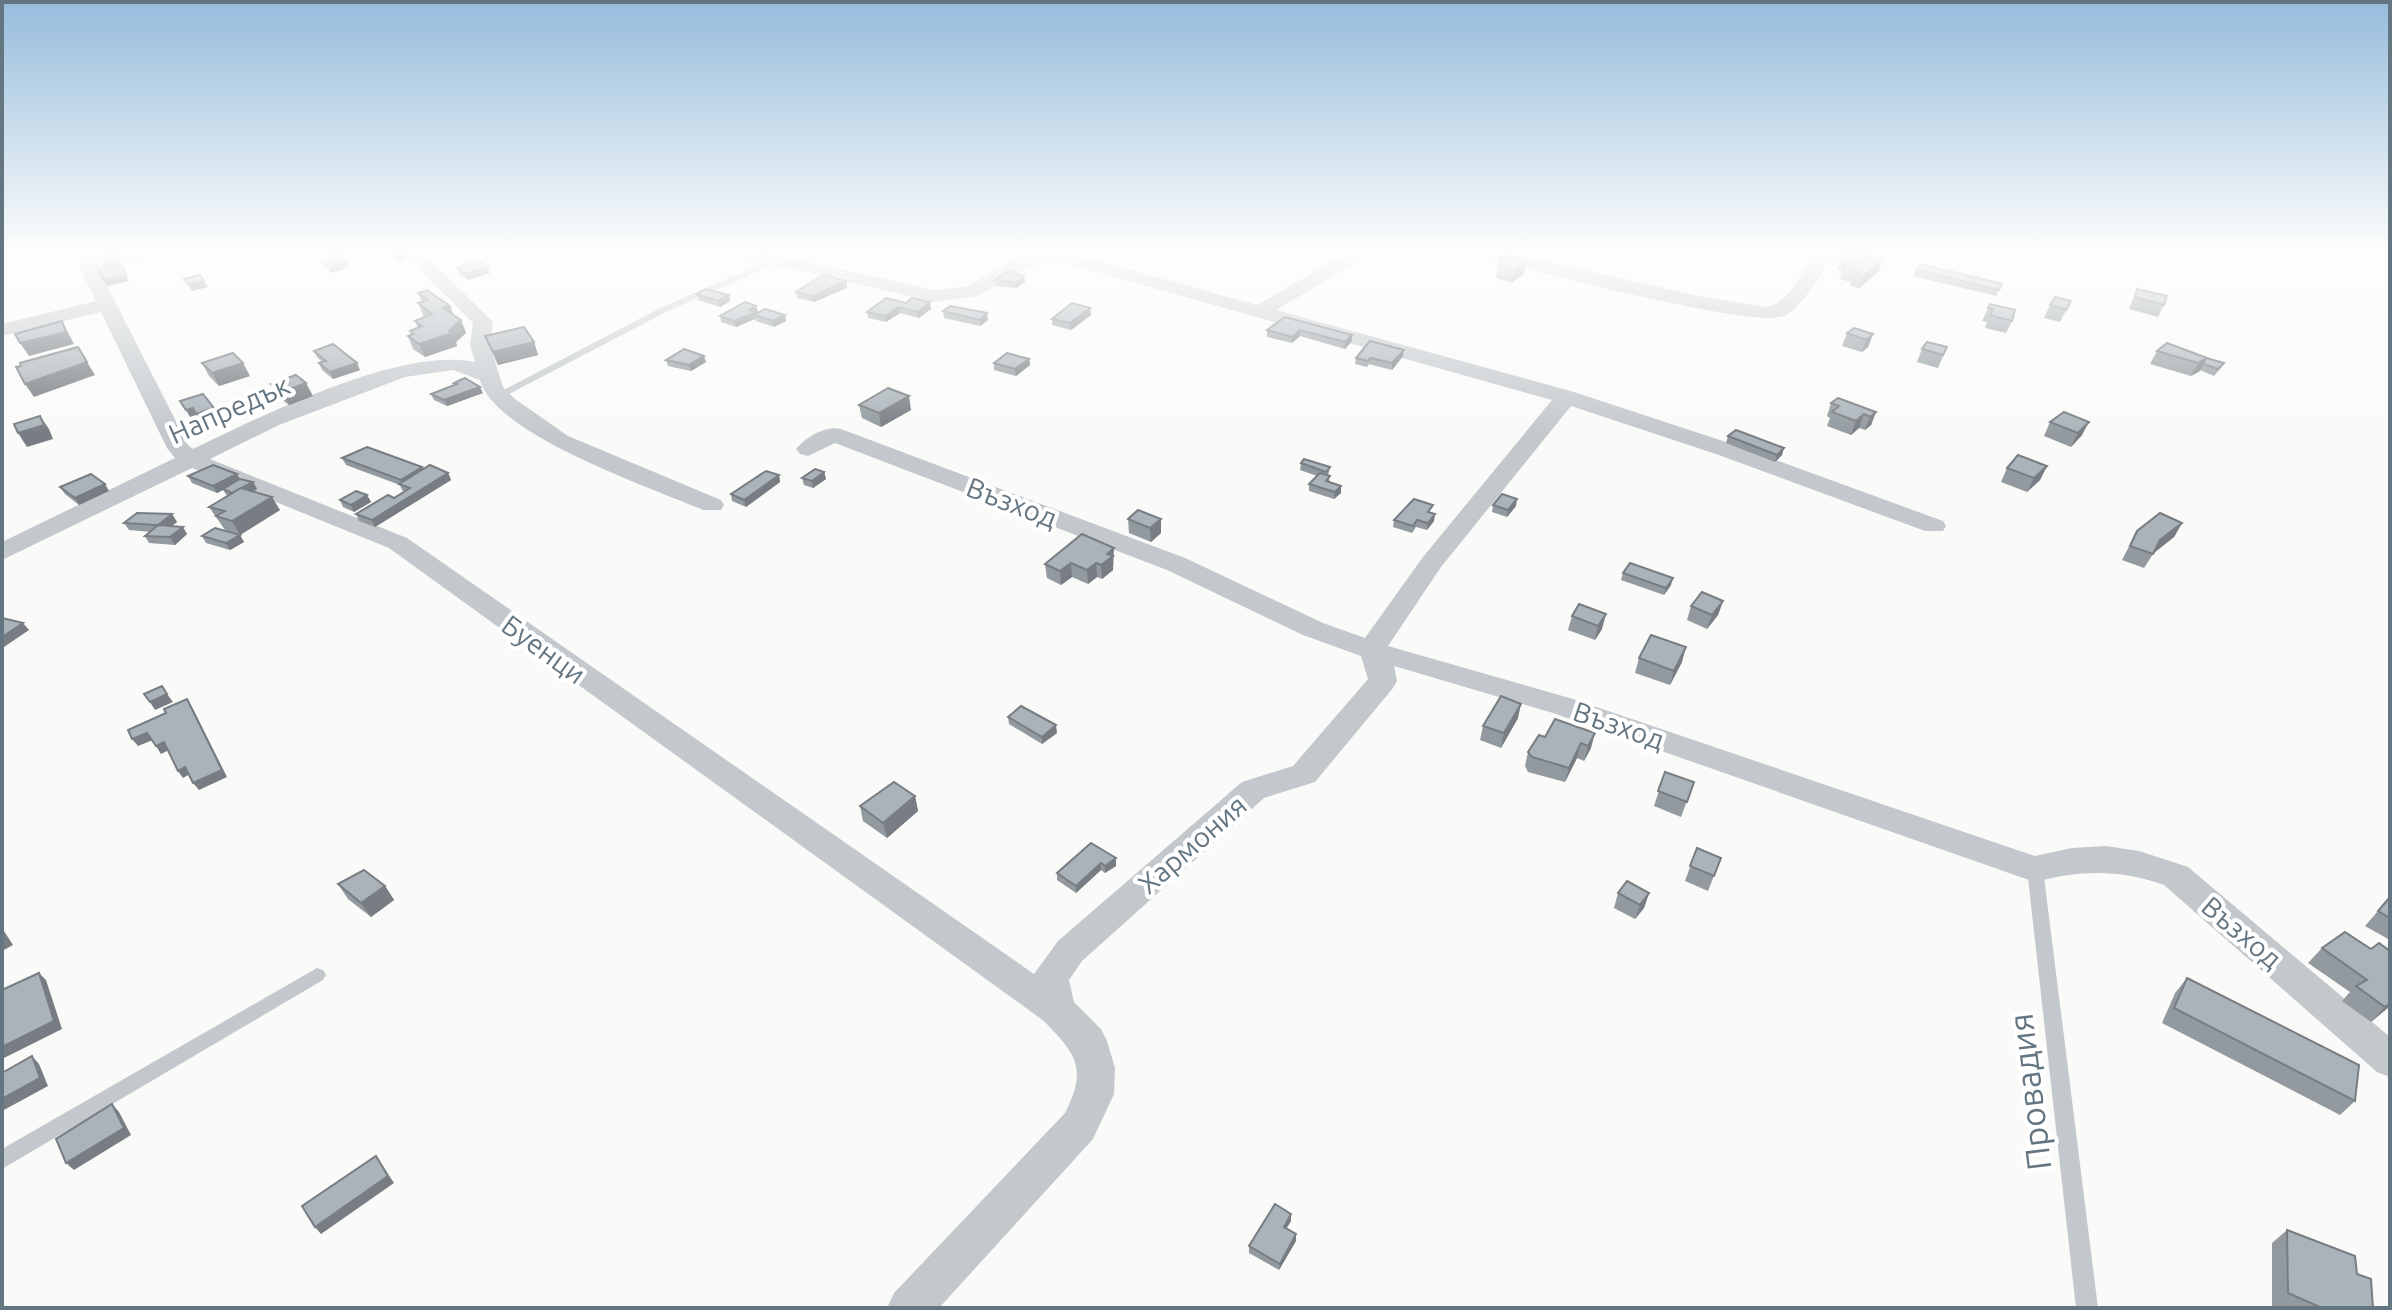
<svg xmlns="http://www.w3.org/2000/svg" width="2392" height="1310" font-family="Ubuntu,sans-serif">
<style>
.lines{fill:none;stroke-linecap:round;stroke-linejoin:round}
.service{fill:#c3c8cc;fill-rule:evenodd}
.minor{fill:#c3c8cc;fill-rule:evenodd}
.wall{fill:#929a9f}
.shaded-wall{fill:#777d82}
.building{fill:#aab3b9;stroke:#777d82;stroke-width:2}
.labels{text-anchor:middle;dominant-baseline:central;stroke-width:8;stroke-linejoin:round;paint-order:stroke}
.street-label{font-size:28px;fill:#657683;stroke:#fff}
.near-street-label{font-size:34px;fill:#657683;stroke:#fff}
</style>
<rect width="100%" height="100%" fill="#fafaf8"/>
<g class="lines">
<g class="service">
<path d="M774,259L782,261L668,311L503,397L499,398L494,395L662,307Z"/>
<path d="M2035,863L2041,864L2043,869L2098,1308H2076L2027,869L2029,864Z"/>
<path d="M317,968L323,970L326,975L323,980L2,1169V1149Z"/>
</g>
<g class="minor">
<path d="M77,252H96L101,257L125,252H158L155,256L98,268L188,445L193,449C262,416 400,346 475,362L470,345L473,323L403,252H422L493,322L490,345L503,387L515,399L568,436L721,500L724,505L721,510H703C652,488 495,435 480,380L453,370L405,377L279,425L210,459L407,538L1034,974L1058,941L1242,782L1293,766L1368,679L1361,656L1303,635L1167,570L835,443L808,456L800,454L796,449C806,437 826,425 841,429L1185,558L1323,623L1365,638L1423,557L1552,400L1072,265L1049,263L1026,267L978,296L934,302L742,257L733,252H764L934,290L966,287L1021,256L1049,252L1080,256L1257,305L1349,252H1370L1367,256L1276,310L1574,392L1732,444L1943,521L1946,526L1943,531H1925L1716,454L1571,406L1441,567L1388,646L1573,699L2035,856L2072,848L2106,846L2139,851L2188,867L2390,1037V1077L2377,1072L2164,885C2120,869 2080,870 2035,882L1553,713L1394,666L1397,681L1393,688L1315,782L1264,798L1082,961L1069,980L1074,1002L1101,1029L1107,1041L1115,1068L1114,1094L1093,1139L939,1308H887L894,1293L1065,1113C1088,1068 1076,1054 1044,1021L389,548L192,468L2,560V542L175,458L167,448L101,312L2,336V324L96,301L80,268L83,260Z"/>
<path d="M1474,252H1505L1698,296L1766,307C1789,304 1804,269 1815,252H1846L1843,256L1829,259C1821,275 1800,310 1784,316C1750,329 1525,268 1477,256Z"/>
</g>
</g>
<g class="wall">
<path d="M1841,257L1883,259L1879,271L1859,288L1850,286L1851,282L1839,279L1842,271L1837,269Z"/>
<path d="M1499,260L1526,261L1524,273L1512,283L1496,278Z"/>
<path d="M457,268L490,273L468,280L459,274Z"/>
<path d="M1916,270L2002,284L1996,296L1913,276Z"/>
<path d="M995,280L1025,282L1016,288L995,286Z"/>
<path d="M846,281L847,288L814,302L797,298L796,292Z"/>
<path d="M2137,289L2164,305L2158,317L2129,309Z"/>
<path d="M418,293L450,306L453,315L461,320L466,333L456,342L457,346L425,357L413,349L408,336L411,335L410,331L418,328L415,321L424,317L418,303L422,302Z"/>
<path d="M696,294L730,301L720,307L698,300Z"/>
<path d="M886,298L931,309L919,318L900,313L886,322L868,318L867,312Z"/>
<path d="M2071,301L2060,322L2044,318L2050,305Z"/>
<path d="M1990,304L2012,321L2006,333L1985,328L1987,322L1982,321Z"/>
<path d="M756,306L758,312L756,314L786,321L774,327L756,321L755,319L736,327L721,322L720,316Z"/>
<path d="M1090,308L1091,315L1071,330L1052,325V319Z"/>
<path d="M943,311L988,320L980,326L944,318Z"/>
<path d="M1285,317L1352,335V341L1345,349L1300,336L1292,343L1267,337V330Z"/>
<path d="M1847,333L1873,334L1868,347L1862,352L1842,346Z"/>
<path d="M485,336L534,342L538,355L498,365Z"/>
<path d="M1947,347L1938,368L1917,362L1922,349Z"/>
<path d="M314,351L360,370L333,379L322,370L319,363L322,362L317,357Z"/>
<path d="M2157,351L2207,358L2224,363L2220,369L2214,376L2200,370L2191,376L2150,364Z"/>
<path d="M1403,356L1392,370L1369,364L1367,367L1355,364L1356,358Z"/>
<path d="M1029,359L1030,365L1016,376L994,370V363Z"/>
<path d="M666,360L706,362L691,371L668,366Z"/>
<path d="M202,363L250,376L219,386L209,376Z"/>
<path d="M454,383L483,393L447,406L434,400L431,394L455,385Z"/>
<path d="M271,384L313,396L289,405L278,397Z"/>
<path d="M1831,403L1876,412L1871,425L1865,430L1859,428L1851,435L1827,426L1830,418L1827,416Z"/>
<path d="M859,405L911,410L881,427L862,418Z"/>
<path d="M2050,422L2082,435L2071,447L2044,436Z"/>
<path d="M1728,436L1782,455L1775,462L1726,443Z"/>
<path d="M342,458L422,467L423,469L448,473L451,480L375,527L359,521L356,514L394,498L404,491L402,490L400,485L346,465Z"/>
<path d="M1301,463L1330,467L1328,476L1330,482L1341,493L1334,499L1309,491V484L1317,476L1300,470Z"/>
<path d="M2047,466L2040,480L2027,492L2001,482L2007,468Z"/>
<path d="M824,472L826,479L813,488L804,485L802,478Z"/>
<path d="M237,474L239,479L253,482L257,489L254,491L280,510L240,535L244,542L230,550L206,543L202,536L225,530L209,507L227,496L223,490L217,493L192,483L188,476Z"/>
<path d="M779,475L780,482L746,507L732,501L731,494Z"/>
<path d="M60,487L109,491L79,505L65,494Z"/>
<path d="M367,495L371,502L354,512L343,507L340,500Z"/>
<path d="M1493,505L1516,506L1507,517L1492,512Z"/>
<path d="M1432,512L1434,521L1427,530L1416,527L1412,533L1393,527L1394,520Z"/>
<path d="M172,514L177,522L171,526L187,534L175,545L149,543L145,536L151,532L129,530L124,523Z"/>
<path d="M1128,519H1161V533L1151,542L1129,533Z"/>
<path d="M2182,523L2174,537L2153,554L2144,568L2122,560L2137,531Z"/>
<path d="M1082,534L1114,563L1113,564V570L1102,579L1097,577L1088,584L1072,577L1061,585L1047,578L1045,564Z"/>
<path d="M1623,573L1671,585L1664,595L1621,580Z"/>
<path d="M1723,601L1718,615L1707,629L1687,620L1691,606Z"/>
<path d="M1579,604L1602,629L1595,640L1568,630L1572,616Z"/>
<path d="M1639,658L1682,662L1670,685L1635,673Z"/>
<path d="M1008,717L1057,733L1042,744L1009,724Z"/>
<path d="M1518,718L1501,748L1480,740L1483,726Z"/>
<path d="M1555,719L1591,748L1584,761L1577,758L1565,782L1528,772L1525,766L1528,752L1545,737Z"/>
<path d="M1665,772L1694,782L1681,817L1654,806Z"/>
<path d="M915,796L918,811L887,838L863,821L860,806Z"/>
<path d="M1091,843L1116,866L1105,873L1101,870L1076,893L1057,880V873Z"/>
<path d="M1697,848L1721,858L1708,891L1685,881Z"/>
<path d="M338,884L385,886L394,900L371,917L348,899Z"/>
<path d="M1618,893H1649L1644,908L1635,919L1614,908Z"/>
<path d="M2390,897V940L2365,926Z"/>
<path d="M2345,932L2390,1006L2371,1022L2342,1001L2350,992L2308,963L2322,948Z"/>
<path d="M2187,978L2355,1101L2340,1115L2162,1023L2175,993Z"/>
<path d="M1291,1214V1221L1286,1229L1296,1241L1279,1270L1249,1253V1246Z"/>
<path d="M2287,1230L2357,1274L2373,1308H2276L2272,1306V1243Z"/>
</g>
<g class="shaded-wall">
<path d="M330,252H355L333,257Z"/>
<path d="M116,253L122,268L107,272L104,265Z"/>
<path d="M404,253L406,259L396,262L394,256Z"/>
<path d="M1883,259L1879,271L1859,288L1863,276Z"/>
<path d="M1526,261L1524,273L1512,283L1514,270Z"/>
<path d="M346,262L348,268L330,273L328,267Z"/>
<path d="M122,265L129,281L107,286L103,280Z"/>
<path d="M488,267L490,273L468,280L466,274Z"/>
<path d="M1024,276L1025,282L1016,288V282Z"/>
<path d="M204,281L208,287L192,291L189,285Z"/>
<path d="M846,281L847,288L814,302L813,296Z"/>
<path d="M729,295L730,301L720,307L718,301Z"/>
<path d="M930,302L931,309L919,318L918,312Z"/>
<path d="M450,306L455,319L443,308Z"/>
<path d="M756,306L758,312L756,313V316L754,315L755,319L736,327L734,321Z"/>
<path d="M899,307L900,313L886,322L885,316Z"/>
<path d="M1090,308L1091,315L1071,330L1070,323Z"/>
<path d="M987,313L988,320L980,326V320Z"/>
<path d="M785,315L786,321L774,327L773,321Z"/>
<path d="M461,320L466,333L456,342L457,346L425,357L419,344L449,331Z"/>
<path d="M62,321L74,344L29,356L20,343Z"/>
<path d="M1300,330V336L1292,343V337Z"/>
<path d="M1873,334L1868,347L1862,352L1866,340Z"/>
<path d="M1352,335V341L1345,349V342Z"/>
<path d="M534,342L538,355L498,365L493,352Z"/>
<path d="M1404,350L1403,356L1392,370V363Z"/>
<path d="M704,356L706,362L691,371L689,365Z"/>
<path d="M2207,358L2200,371L2191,376L2198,363Z"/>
<path d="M1029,359L1030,365L1016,376L1015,369Z"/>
<path d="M87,362L95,375L34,397L25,384Z"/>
<path d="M243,363L250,376L219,386L212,373Z"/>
<path d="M357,363L360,370L333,379L330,372Z"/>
<path d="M306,383L313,396L289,405L282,392Z"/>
<path d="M480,387L483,393L447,406L444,400Z"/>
<path d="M909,396L911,410L881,427L879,413Z"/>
<path d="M193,408L196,415L190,417L186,410Z"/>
<path d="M214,408L218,415L200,420L196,414Z"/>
<path d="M1876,412L1871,425L1865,430L1870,417Z"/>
<path d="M1864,414L1859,428L1851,435L1856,421Z"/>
<path d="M40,416L49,429L53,439L27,447L18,433Z"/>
<path d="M2089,422L2082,435L2071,447L2078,433Z"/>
<path d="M1784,448L1782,455L1775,462L1777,455Z"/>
<path d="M2047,466L2040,480L2027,492L2034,478Z"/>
<path d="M422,467L425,474L404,487L401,480Z"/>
<path d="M824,472L826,479L813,488L812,481Z"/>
<path d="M448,473L451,480L375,527L372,520Z"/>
<path d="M237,474L241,481L217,493L213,486Z"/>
<path d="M779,475L780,482L746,507L744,500Z"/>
<path d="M253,482L257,489L239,501L235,494Z"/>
<path d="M105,484L109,491L79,505L75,498Z"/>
<path d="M1341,486V493L1334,499L1335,492Z"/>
<path d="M367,495L371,502L354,512L351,505Z"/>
<path d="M272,497L280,510L240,535L232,521Z"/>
<path d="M1517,499L1516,506L1507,517L1508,510Z"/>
<path d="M172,514L177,522L163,533L158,525Z"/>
<path d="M1435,514L1434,521L1427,530L1428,523Z"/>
<path d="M1161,519V533L1151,542L1150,528Z"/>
<path d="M2182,523L2174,537L2152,554L2160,540Z"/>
<path d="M183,527L187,534L175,545L170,537Z"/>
<path d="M240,535L244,542L230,550L226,543Z"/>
<path d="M1114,548L1113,570L1102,579L1101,565L1107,554Z"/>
<path d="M1071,563L1072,577L1061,585L1060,571Z"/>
<path d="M1096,563L1097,577L1088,584L1087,570Z"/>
<path d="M1673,578L1671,585L1664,595L1666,588Z"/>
<path d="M1723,601L1718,615L1707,629L1712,615Z"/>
<path d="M1606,614L1602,629L1595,640L1598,626Z"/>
<path d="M23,623L29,630L4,647L2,643V637Z"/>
<path d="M1686,647L1682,662L1670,685L1674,671Z"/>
<path d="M167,694L173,702L155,710L150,702Z"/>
<path d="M187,699L192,707L227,777L199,790L193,783Z"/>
<path d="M1521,704L1518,718L1501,748L1504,733Z"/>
<path d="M1056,725L1057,733L1042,744V737Z"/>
<path d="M147,733L153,740L138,746L132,739Z"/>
<path d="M1595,733L1591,748L1584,761L1588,746Z"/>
<path d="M164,742L169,750L161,754L156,746Z"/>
<path d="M1581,743L1577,758L1565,782L1569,768Z"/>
<path d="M185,767L190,774L183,778L178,771Z"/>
<path d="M915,796L918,811L887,838L883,823Z"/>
<path d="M1116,858V866L1105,873V866Z"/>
<path d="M1101,863V870L1076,893V886Z"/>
<path d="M385,886L394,900L371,917L361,903Z"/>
<path d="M1649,893L1644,908L1635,919L1640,905Z"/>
<path d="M2,928L13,945L2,951Z"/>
<path d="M39,973L46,980L62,1029L2,1059V1047Z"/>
<path d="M2390,1003V1006L2371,1022L2385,1007Z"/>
<path d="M32,1056L39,1064L48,1086L2,1111V1099Z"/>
<path d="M112,1104L119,1112L131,1135L74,1170L66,1163Z"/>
<path d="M376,1156L394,1183L321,1234L315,1227Z"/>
<path d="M1291,1214V1221L1283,1234L1284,1227Z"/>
<path d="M1296,1234V1241L1279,1270L1280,1264Z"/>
</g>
<g class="building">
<path d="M389,252H402L404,253L394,256Z"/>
<path d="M1846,252H1853L1883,259L1863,276L1854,273L1857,271L1843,267L1850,260L1841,257Z"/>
<path d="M116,253L119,262L104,265L103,256Z"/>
<path d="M1505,255L1526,261L1514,270L1498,266L1503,261L1499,260Z"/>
<path d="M340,257L346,262L328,267L322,261Z"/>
<path d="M478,261L488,267L466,274L457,268Z"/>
<path d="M1920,264L2002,284L1999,290L1916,270Z"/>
<path d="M122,265L126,275L103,280L99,270Z"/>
<path d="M1008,271L1024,276L1016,282L995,280Z"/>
<path d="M200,275L204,281L189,285L184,279Z"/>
<path d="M823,275L846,281L813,296L796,292Z"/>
<path d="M706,289L729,295L718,301L696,294Z"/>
<path d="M2137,289L2167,296L2164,305L2135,297Z"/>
<path d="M427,290L450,306L443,308L461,320L449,331L452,333L419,344L408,336L414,334L410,331L422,326L415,321L432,314L418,303L428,300L418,293Z"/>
<path d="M2055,297L2071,301L2066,310L2050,305Z"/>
<path d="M886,298L906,303L912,298L930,302L918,312L899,307L885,316L867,312Z"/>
<path d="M745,302L756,306L749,310L756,312L734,321L720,316Z"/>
<path d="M1072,303L1090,308L1070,323L1052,319Z"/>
<path d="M1990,304L2015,310L2012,321L1990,315L1993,309L1988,308Z"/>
<path d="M950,306L987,313L980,320L943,311Z"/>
<path d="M765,309L785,315L773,321L754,315Z"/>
<path d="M1285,317L1352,335L1345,342L1300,330L1292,337L1267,330Z"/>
<path d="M62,321L66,332L20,343L15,334Z"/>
<path d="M524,327L534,342L493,352L485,336Z"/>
<path d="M1854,328L1873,334L1866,340L1847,333Z"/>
<path d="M1370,341L1404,350L1392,363L1370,358L1368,361L1356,358Z"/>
<path d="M1927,342L1947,347L1943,355L1922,349Z"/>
<path d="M2167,343L2207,358L2198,363L2157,351Z"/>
<path d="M333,344L357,363L330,372L319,363L326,361L314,351Z"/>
<path d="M78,347L87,362L25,384L16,367L21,366L20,363Z"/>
<path d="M684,349L704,356L689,365L666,360Z"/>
<path d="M233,353L243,363L212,373L202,363Z"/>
<path d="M1007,353L1029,359L1015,369L994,363Z"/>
<path d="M2206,358L2224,363L2218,369L2203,364Z"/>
<path d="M296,375L306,383L282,392L271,384Z"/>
<path d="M465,378L480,387L444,400L431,394L457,384L454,383Z"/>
<path d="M888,388L909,396L879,413L859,405Z"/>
<path d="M203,394L214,408L196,414L193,408L186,410L180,401Z"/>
<path d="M1838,398L1876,412L1870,417L1864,414L1856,421L1832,412L1839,406L1831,403Z"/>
<path d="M2064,412L2089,422L2078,433L2050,422Z"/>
<path d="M40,416L44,425L18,433L14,424Z"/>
<path d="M1736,430L1784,448L1777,455L1728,436Z"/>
<path d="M367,447L422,467L401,480L342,458Z"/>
<path d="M2018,455L2047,466L2034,478L2007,468Z"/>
<path d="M1304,459L1330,467L1326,472L1301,463Z"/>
<path d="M213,465L237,474L213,486L188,476Z"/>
<path d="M430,465L448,473L372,520L356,514L388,495L394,498L410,488L399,484Z"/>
<path d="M815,469L824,472L812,481L802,478Z"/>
<path d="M766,471L779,475L744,500L731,494Z"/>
<path d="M1320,473L1330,476L1326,481L1341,486L1335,492L1309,484Z"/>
<path d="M91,474L105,484L75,498L60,487Z"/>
<path d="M240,479L253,482L232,493L223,489Z"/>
<path d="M241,488L272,497L232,521L216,516L225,511L209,507Z"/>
<path d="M356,491L367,495L351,505L340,500Z"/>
<path d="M1502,494L1517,499L1508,510L1493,505Z"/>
<path d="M1414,499L1433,505L1428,512L1435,514L1428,523L1417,520L1413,526L1394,520Z"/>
<path d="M1138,510L1161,519L1150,528L1128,519Z"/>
<path d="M137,513L172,514L158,525L183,527L170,537L145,536L158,525L124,523Z"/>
<path d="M2160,513L2182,523L2160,540L2153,554L2130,546L2137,531Z"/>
<path d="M215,528L240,535L226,543L202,536Z"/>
<path d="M1082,534L1114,548L1107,554L1113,556L1101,565L1096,563L1087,570L1071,563L1060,571L1045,564Z"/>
<path d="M1630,563L1673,578L1666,588L1623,573Z"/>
<path d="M1702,592L1723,601L1712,615L1691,606Z"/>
<path d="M1579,604L1606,614L1598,626L1572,616Z"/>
<path d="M2,618L23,623L2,637Z"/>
<path d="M1651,635L1686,647L1674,671L1639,658Z"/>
<path d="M162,686L167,694L150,702L144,694Z"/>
<path d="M1501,696L1521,704L1504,733L1483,726Z"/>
<path d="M187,699L222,770L193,783L185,767L178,771L164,742L156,746L147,733L132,739L128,730L166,713L164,709Z"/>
<path d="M1021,706L1056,725L1042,737L1008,717Z"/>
<path d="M1555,719L1595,733L1588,746L1581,743L1569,768L1532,757L1528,752L1539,735L1545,737Z"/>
<path d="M1665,772L1694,782L1687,802L1658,791Z"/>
<path d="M894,782L915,796L883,823L860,806Z"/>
<path d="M1091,843L1116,858L1105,866L1101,863L1076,886L1057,873Z"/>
<path d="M1697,848L1721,858L1714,876L1690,866Z"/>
<path d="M364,870L385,886L361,903L338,884Z"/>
<path d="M1627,881L1649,893L1640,905L1618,893Z"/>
<path d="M2390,897V918L2378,911Z"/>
<path d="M2345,932L2371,949L2379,943L2390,951V1003L2385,1007L2356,986L2367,980L2322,948Z"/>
<path d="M39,973L54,1021L2,1047V990Z"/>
<path d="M2187,978L2359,1065L2355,1101L2174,1008Z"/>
<path d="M32,1056L40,1078L2,1099V1073Z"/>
<path d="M112,1104L124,1128L66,1163L56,1139Z"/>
<path d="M376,1156L388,1176L315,1227L302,1206Z"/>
<path d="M1275,1204L1291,1214L1284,1227L1296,1234L1280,1264L1249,1246Z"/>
<path d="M2287,1230L2355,1256L2357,1274L2371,1279L2373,1308H2322L2288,1293Z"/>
</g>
<linearGradient id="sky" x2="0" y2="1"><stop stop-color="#96bcdc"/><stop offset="0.58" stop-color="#fdfdfc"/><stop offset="1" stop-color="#fdfdfc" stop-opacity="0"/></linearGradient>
<rect width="2392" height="435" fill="url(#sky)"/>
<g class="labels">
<g class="street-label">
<text transform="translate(229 409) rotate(-24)">Напредък</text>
<text transform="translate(1012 502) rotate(21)">Възход</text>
<text transform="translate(544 649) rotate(36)">Буенци</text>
<text transform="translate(1619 725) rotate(19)">Възход</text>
<text transform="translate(1192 844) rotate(-41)">Хармония</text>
<text transform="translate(2242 932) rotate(40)">Възход</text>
</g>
<g class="near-street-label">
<text transform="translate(2029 1092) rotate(-97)">Провадия</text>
</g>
</g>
<rect width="2392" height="1310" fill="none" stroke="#657683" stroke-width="8"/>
</svg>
